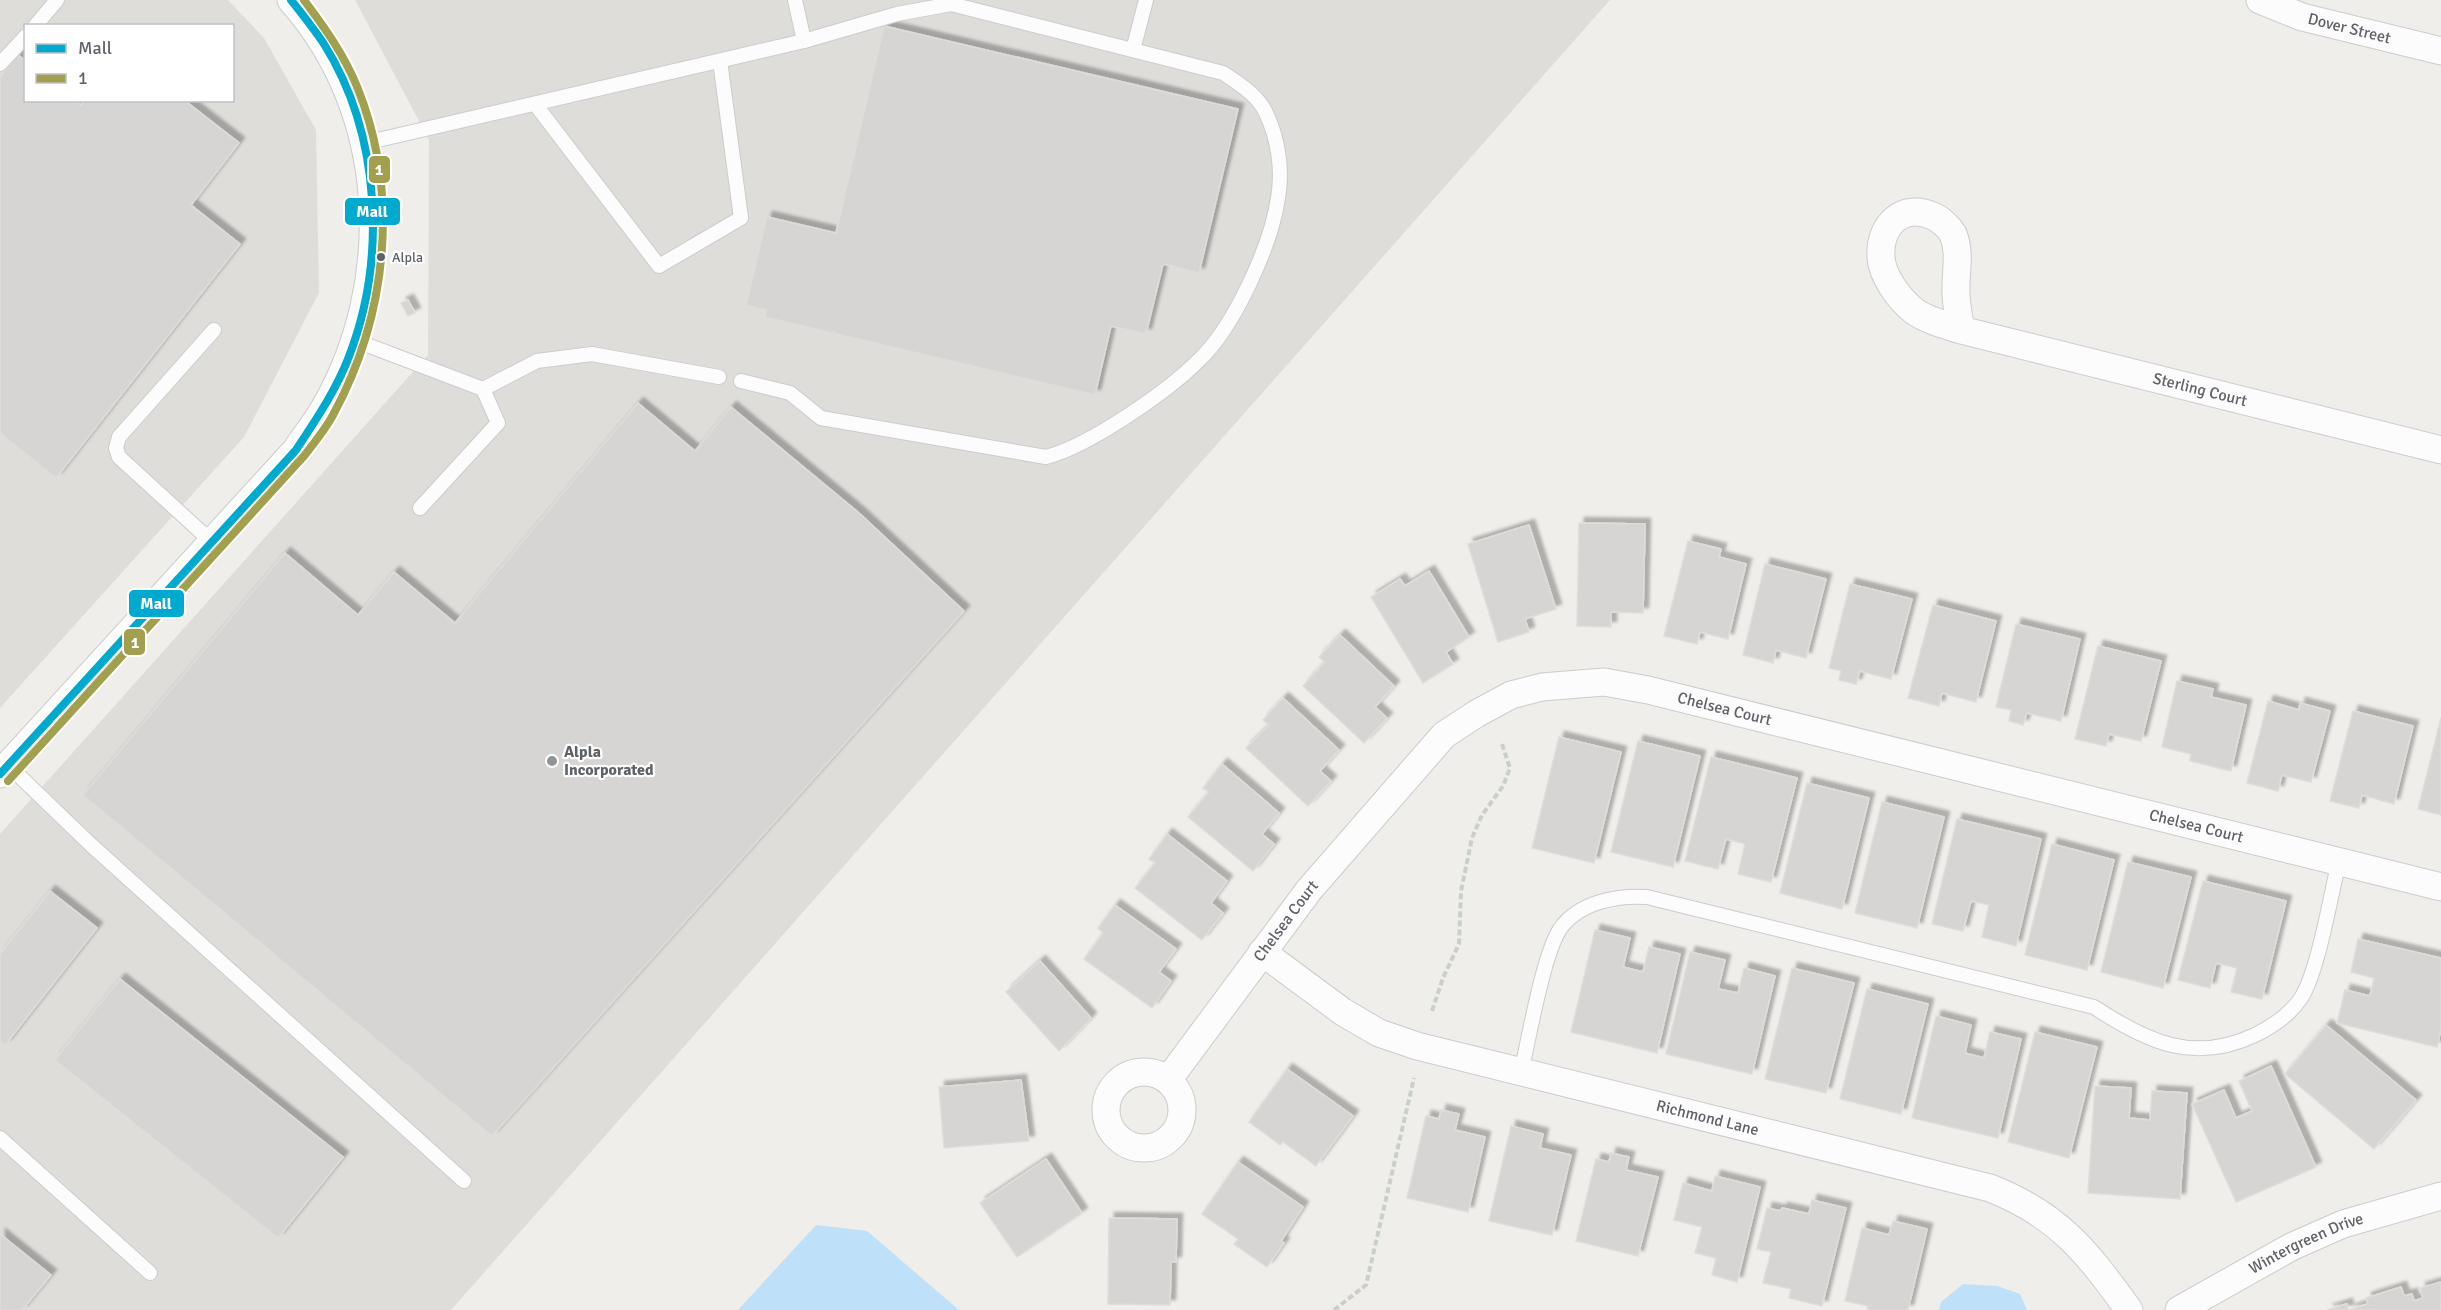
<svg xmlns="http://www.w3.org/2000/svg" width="2441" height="1310" font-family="Signika,sans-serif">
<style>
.industrial{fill:#dfddda;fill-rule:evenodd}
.water{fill:#bfe0f9}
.building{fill:#d6d5d3;stroke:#deddd9;stroke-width:1.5;filter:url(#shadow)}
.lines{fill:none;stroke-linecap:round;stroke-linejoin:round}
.lane-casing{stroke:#cbcccc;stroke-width:16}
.street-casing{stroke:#cbcccc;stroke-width:29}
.path{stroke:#cacfcc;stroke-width:4;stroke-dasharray:6 3;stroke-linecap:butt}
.lane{stroke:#fdfcfc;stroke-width:14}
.street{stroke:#fdfcfc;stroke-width:27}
.bus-1-casing{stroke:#fff;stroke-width:12}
.bus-2-casing{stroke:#fff;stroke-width:12}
.bus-1{stroke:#00a9ce;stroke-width:8}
.bus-2{stroke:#a29f4e;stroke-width:8}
.bus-dot{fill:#5f6368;stroke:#fff;stroke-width:2}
.poi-dot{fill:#919496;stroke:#fff;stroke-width:2}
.labels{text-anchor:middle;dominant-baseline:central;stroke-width:4.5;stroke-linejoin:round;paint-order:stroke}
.bus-label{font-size:14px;fill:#5f6368;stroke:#fff;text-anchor:start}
.street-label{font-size:16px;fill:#5f6368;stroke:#fff}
.poi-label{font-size:16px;font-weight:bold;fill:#5f6368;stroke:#fff;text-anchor:start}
.line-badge{stroke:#fff;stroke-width:2}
.badge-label{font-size:16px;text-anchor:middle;font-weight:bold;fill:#fff}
</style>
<defs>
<filter id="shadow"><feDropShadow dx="5.5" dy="-5.5" stdDeviation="1.5" flood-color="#0004"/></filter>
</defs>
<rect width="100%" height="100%" fill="#efeeea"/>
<g class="industrial">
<path d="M0,0H228L264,38L316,130L319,293L244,437L0,708ZM26,26H232V100H26Z"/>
<path d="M355,0H1610L451,1310H0V834L428,355L429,140Z"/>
</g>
<g class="water">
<path d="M816,1225L867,1231L959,1310H738Z"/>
<path d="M1963,1284L1997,1286L2020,1294L2027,1310H1939L1941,1302Z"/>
</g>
<g class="building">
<path d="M884,26L1238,109L1199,273L1163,264L1146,334L1111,326L1095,395L765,317L766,310L746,305L767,217L836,233Z"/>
<path d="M18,55L26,61V100H75L81,105L84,100H184L239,143L191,205L240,244L56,478L0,433V77Z"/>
<path d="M408,300L415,313L408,316L401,303Z"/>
<path d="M638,403L695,451L731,407L859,513L964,611L492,1136L83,795L285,553L358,615L394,572L455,623Z"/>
<path d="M1579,523L1645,524L1643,613L1611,612V627L1577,626Z"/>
<path d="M1529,525L1556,609L1525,619L1529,632L1498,642L1468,544Z"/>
<path d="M1688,541L1721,549L1719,557L1746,564L1728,639L1700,632L1697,644L1664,636Z"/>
<path d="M1765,564L1826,579L1806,658L1776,650L1773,663L1743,655Z"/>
<path d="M1429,571L1469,637L1446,652L1453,664L1423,683L1371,597L1400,579L1405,586Z"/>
<path d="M1850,584L1912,599L1891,679L1860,671L1856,684L1839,680L1841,671L1829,668Z"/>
<path d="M1933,605L1996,621L1976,702L1942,693L1939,706L1908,698Z"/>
<path d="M2016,624L2080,639L2061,721L2027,713L2023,725L2009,721L2011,710L1996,707Z"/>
<path d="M1340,635L1394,686L1375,707L1387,718L1364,743L1303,686L1325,662L1319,657Z"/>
<path d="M2098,646L2161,661L2141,741L2109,734L2106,746L2075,739Z"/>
<path d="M2177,681L2213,689L2211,697L2246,705L2231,771L2190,761L2191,754L2162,747Z"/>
<path d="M1283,698L1339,750L1320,771L1331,781L1308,806L1246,748L1269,725L1263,720Z"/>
<path d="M2268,701L2299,710L2300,703L2330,711L2311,782L2282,775L2278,791L2247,783Z"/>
<path d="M2353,711L2413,726L2394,804L2362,795L2359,808L2330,801Z"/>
<path d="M2441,718V815L2418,809Z"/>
<path d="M1559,737L1621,752L1594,863L1532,848Z"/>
<path d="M1638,741L1700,756L1673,867L1611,852Z"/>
<path d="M1711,757L1797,778L1771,882L1738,874L1745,844L1726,839L1718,869L1685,861Z"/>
<path d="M1222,764L1279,813L1262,834L1274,844L1253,871L1188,817L1209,792L1203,788Z"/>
<path d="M1807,783L1869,798L1842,909L1780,893Z"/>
<path d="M1882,802L1944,817L1917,928L1855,913Z"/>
<path d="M1957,819L2041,839L2016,946L1982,937L1989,905L1971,901L1963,931L1932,924Z"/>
<path d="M1167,834L1227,881L1211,903L1223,913L1202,940L1135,888L1155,863L1149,859Z"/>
<path d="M2052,844L2114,860L2087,970L2025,955Z"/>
<path d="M2128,862L2191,877L2163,988L2101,972Z"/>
<path d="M2203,881L2286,901L2262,999L2231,992L2237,968L2216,963L2210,988L2178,980Z"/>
<path d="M50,891L97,928L5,1045L0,1040V954Z"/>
<path d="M1115,905L1176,949L1159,972L1171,981L1152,1008L1084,959L1103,933L1098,928Z"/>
<path d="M1595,930L1630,938L1623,967L1643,972L1649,947L1680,954L1657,1053L1571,1032Z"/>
<path d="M2358,939L2441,958V1029L2437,1047L2337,1023L2345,990L2370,996L2374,978L2351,972Z"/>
<path d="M1690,952L1725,960L1718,989L1738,993L1744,968L1775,976L1752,1074L1666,1054Z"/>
<path d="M1040,961L1091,1018L1059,1051L1006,992Z"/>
<path d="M1792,968L1854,983L1826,1093L1765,1079Z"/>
<path d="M120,979L343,1157L278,1238L55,1060Z"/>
<path d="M1867,989L1928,1004L1901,1114L1840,1099Z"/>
<path d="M1936,1016L1971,1025L1965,1053L1984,1058L1990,1032L2021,1039L1998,1138L1912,1118Z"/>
<path d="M2326,1025L2416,1100L2374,1149L2285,1074Z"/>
<path d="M2035,1032L2097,1047L2069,1158L2008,1142Z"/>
<path d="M2271,1066L2316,1167L2236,1202L2192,1104L2224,1090L2236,1118L2252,1111L2239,1081Z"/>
<path d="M1287,1069L1353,1116L1316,1166L1283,1142L1280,1145L1249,1122Z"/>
<path d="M1021,1080L1029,1141L944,1148L939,1087Z"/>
<path d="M2095,1086L2131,1088L2129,1118L2150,1120L2152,1091L2187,1093L2180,1199L2088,1193Z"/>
<path d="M1441,1110L1459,1114L1455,1130L1485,1137L1468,1212L1407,1198L1426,1116L1439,1119Z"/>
<path d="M1511,1126L1543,1134L1540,1148L1571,1155L1552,1235L1489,1221Z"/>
<path d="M1611,1153L1629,1157L1626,1170L1658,1177L1638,1256L1576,1241L1596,1159L1609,1162Z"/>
<path d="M1046,1159L1082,1213L1017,1257L980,1203Z"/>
<path d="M1238,1162L1303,1207L1281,1241L1284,1243L1267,1267L1234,1244L1238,1239L1202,1214Z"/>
<path d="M1715,1176L1760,1187L1737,1282L1712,1275L1716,1258L1695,1253L1702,1227L1674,1220L1683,1183L1712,1191Z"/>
<path d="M1812,1200L1846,1208L1822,1306L1789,1298L1791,1289L1763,1283L1771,1252L1757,1249L1767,1208L1781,1211L1782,1208L1809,1214Z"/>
<path d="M1109,1218L1177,1219L1176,1262H1171L1170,1305L1108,1304Z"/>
<path d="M1893,1221L1927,1229L1908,1310H1867L1868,1306L1845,1301L1862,1228L1889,1235Z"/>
<path d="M0,1234L51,1275L22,1310H0Z"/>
<path d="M2441,1282V1310H2349L2368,1304L2366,1298L2401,1287L2404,1296L2412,1294L2414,1301L2423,1298L2420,1288Z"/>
<path d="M2347,1304L2348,1310H2327Z"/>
</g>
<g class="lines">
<g class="lane-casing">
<g id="lane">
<path d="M35,26L57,0"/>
<path d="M1133,50L1146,0"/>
<path d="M0,64L26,36"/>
<path d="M535,104L659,266L741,218L720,61"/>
<path d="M365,143L804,41L795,0"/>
<path d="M354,340L483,389L498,423L420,508"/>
<path d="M741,381L790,393L821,418L1046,457C1089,446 1167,392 1199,360C1234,327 1271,246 1278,198C1283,170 1278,138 1266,113C1258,95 1238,83 1223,73L951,4L897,14L804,41"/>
<path d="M483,389L537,361L592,354L719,377"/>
<path d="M212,542L119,457L116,448L119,437L214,330"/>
<path d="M8,765L90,844L464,1181"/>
<path d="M1521,1072C1529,1039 1543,955 1560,929C1579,902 1617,895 1647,897L2094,1007C2147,1042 2194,1064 2255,1035C2273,1026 2290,1015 2301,998C2318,972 2331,894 2339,861"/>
<path d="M0,1138L150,1273"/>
</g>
</g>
<g class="street-casing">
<g id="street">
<path id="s1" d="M2260,0L2302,17L2441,51"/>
<path id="s2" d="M1961,330C1959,318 1956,305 1956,293C1955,273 1961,253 1953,234C1949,227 1940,219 1933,216C1902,202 1879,226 1881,257C1882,276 1899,299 1914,311C1926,320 1946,325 1961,330L2441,450"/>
<path d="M0,774L296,450C305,436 316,423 324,409C398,281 390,111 291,0"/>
<path id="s3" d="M1262,952L1343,1012L1379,1033L1417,1046L1990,1188C2059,1215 2087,1252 2129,1310"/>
<circle cx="1144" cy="1110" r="38"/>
<path id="s4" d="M1168,1080L1309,890L1444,735L1476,714L1511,695L1542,687L1604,682L1648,690L2441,887"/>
<path id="s5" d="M2179,1310L2291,1247L2343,1224L2441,1196"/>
</g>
</g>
<g class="path">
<path d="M1432,1011L1443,978L1459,944L1461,891L1472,838L1482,815L1503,786L1510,768L1502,744"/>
<path d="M1334,1310L1366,1285L1414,1078"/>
</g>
<use href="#lane" class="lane"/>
<use href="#street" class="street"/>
<g class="bus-1-casing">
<path id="bus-1" d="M0,774L296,450C315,421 335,392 348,359C387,260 381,135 324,44C314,29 302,14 291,0"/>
</g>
<g class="bus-2-casing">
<path id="bus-2" d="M8,781L304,456C314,443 325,430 333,415C387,316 400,195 358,89C345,56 325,28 304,0"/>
</g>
<use href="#bus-1" class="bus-1"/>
<use href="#bus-2" class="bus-2"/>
</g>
<circle class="bus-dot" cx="381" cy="257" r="5"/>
<circle class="poi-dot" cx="552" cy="761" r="6"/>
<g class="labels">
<g class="bus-label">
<text x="392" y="257">Alpla</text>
</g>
<g class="street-label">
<text stroke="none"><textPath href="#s1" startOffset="94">Dover Street</textPath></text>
<text stroke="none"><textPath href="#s2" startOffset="568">Sterling Court</textPath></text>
<text stroke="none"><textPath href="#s4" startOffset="738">Chelsea Court</textPath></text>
<text stroke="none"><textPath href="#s4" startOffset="1224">Chelsea Court</textPath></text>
<text stroke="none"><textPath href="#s4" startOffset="198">Chelsea Court</textPath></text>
<text stroke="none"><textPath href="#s3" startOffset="482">Richmond Lane</textPath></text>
<text stroke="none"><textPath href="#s5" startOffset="144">Wintergreen Drive</textPath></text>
</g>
<g class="poi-label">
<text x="564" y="752">Alpla<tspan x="564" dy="18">Incorporated</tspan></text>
</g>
</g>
<g class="line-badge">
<rect x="368" y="155" width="23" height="29" rx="6" fill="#a29f4e"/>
<rect x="344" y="197" width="57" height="29" rx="6" fill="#00a9ce"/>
<rect x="128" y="589" width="57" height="29" rx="6" fill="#00a9ce"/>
<rect x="123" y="628" width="23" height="28" rx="6" fill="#a29f4e"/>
</g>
<g class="badge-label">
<text x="379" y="175">1</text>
<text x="372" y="217">Mall</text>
<text x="156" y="609">Mall</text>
<text x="135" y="648">1</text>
</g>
<rect x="24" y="24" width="210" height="78" fill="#ffffff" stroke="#bfc1c3" stroke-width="1.5"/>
<rect x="36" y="44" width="30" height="9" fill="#00a9ce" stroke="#bfc1c3" stroke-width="1.5"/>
<text x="78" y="54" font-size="18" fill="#5f6368">Mall</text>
<rect x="36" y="74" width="30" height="9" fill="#a29f4e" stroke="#bfc1c3" stroke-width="1.5"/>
<text x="78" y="84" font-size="18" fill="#5f6368">1</text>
</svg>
